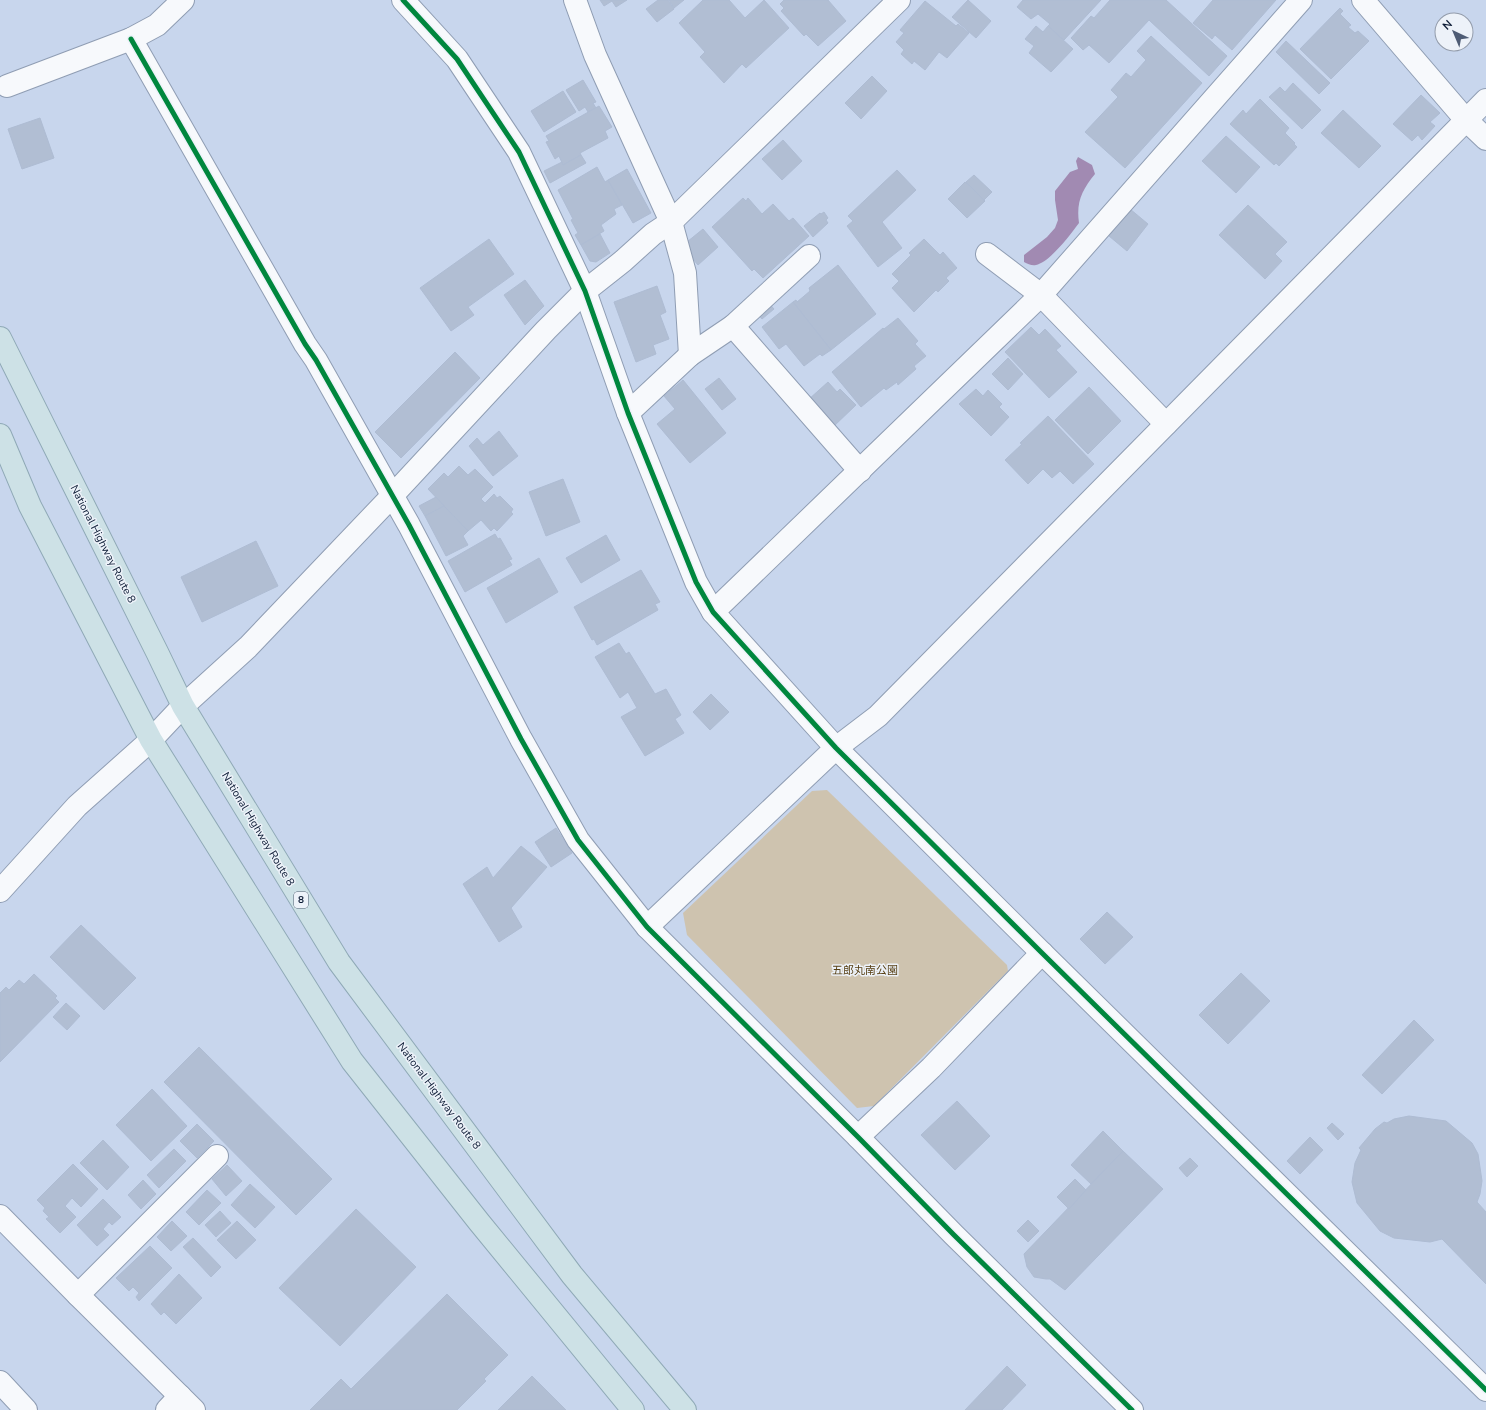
<svg xmlns="http://www.w3.org/2000/svg" width="1486" height="1410" font-family="'Nunito Sans','Noto Sans JP',sans-serif">
<style>
.green{fill:#cec3af}
.water{fill:#a18ab2}
.building{fill:#b1bed3;stroke:#aebcd3}
.lines{fill:none;stroke-linecap:round;stroke-linejoin:round}
.minor-casing{stroke:#8f9db3;stroke-width:24}
.highway-casing{stroke:#8fa9b6;stroke-width:24}
.minor{stroke:#f7f9fc;stroke-width:22}
.highway{stroke:#cde1e6;stroke-width:22}
.cycleway-casing{stroke:#edf2f9;stroke-width:8}
.cycleway{stroke:#00873e;stroke-width:5}
.labels{text-anchor:middle;dominant-baseline:central;stroke-width:3;stroke-linejoin:round;paint-order:stroke}
.shield{fill:#edf2f9;stroke:#505c70;stroke-width:1}
.shield-label{font-size:10px;font-weight:bold;fill:#0c1b35}
.street-label{font-size:11px;fill:#0c1b35;stroke:#edf2f9}
.park-label{font-size:11px;fill:#573f13;stroke:#edf2f9}
</style>
<rect width="100%" height="100%" fill="#c8d6ed"/>
<path class="green" d="M827,790L1007,965L1008,971L874,1106L857,1108L687,935L683,913L812,791Z"/>
<path class="water" d="M1078,157L1092,165L1095,174C1082,190 1076,202 1079,223C1070,235 1050,262 1036,265C1032,266 1028,264 1024,262V255L1047,237L1055,228L1058,220L1055,200V191L1070,172L1078,169L1076,161Z"/>
<g class="building">
<path d="M600,0H627L616,7L612,1L604,6Z"/>
<path d="M658,0H668L674,9L657,22L646,9Z"/>
<path d="M669,0H684L674,8Z"/>
<path d="M703,0H729L745,18L764,0L789,28L746,68L742,64L724,83L700,57L705,52L679,23Z"/>
<path d="M784,0H828L846,21L818,46L806,34L804,36L781,11L784,8L780,4Z"/>
<path d="M968,0L991,21L976,38L952,17Z"/>
<path d="M1023,0H1101L1064,40L1048,26L1050,24L1038,14L1031,19L1017,7Z"/>
<path d="M1110,0H1166L1227,56L1209,76L1149,20L1109,63L1089,45L1083,50L1071,38L1091,16L1094,18Z"/>
<path d="M1213,0H1276L1232,50L1215,35L1212,39L1193,23Z"/>
<path d="M925,1L956,26L958,24L969,33L947,58L939,52L925,70L914,61L912,64L901,54L904,50L896,42L904,33L900,30Z"/>
<path d="M1340,8L1343,11L1340,14L1351,25L1348,27L1355,33L1358,31L1369,41L1331,79L1300,49Z"/>
<path d="M1036,26L1043,32L1048,26L1073,49L1051,72L1029,53L1034,46L1025,39Z"/>
<path d="M1151,36L1202,83L1125,168L1085,132L1118,97L1111,90L1126,73L1131,77L1146,60L1137,51Z"/>
<path d="M1286,41L1330,83L1319,94L1276,52Z"/>
<path d="M872,76L887,91L861,119L845,103Z"/>
<path d="M583,80L596,102L593,103L596,108L588,112L585,107L579,111L566,90Z"/>
<path d="M1293,83L1321,110L1302,129L1269,97L1280,87L1285,92Z"/>
<path d="M563,91L576,112L544,132L531,111Z"/>
<path d="M1421,95L1440,113L1430,122L1435,126L1422,140L1418,135L1412,141L1393,124Z"/>
<path d="M1260,99L1289,128L1285,133L1295,143L1294,144L1297,147L1279,166L1276,163L1274,165L1230,124L1243,110L1246,114Z"/>
<path d="M599,106L612,127L605,131L608,138L580,153L581,155L563,165L559,156L555,159L546,142L549,141L546,136Z"/>
<path d="M1343,110L1381,146L1359,168L1321,133Z"/>
<path d="M40,118L54,158L22,169L8,129Z"/>
<path d="M1226,136L1260,167L1236,193L1202,161Z"/>
<path d="M783,140L802,161L782,180L762,159Z"/>
<path d="M581,155L586,163L550,183L544,171L562,162L563,165Z"/>
<path d="M597,167L605,182L608,180L622,205L614,209L616,214L601,225L604,231L581,245L575,235L578,233L571,220L573,219L558,190Z"/>
<path d="M627,169L651,213L633,223L608,180Z"/>
<path d="M897,170L916,190L882,222L902,248L878,267L847,226L853,221L848,216Z"/>
<path d="M974,175L992,192L984,200L966,182Z"/>
<path d="M965,182L985,201L967,218L948,199Z"/>
<path d="M743,198L746,201L748,198L762,214L773,204L789,221L793,218L809,236L763,278L754,269L752,271L712,227Z"/>
<path d="M1248,205L1287,242L1275,254L1282,261L1265,279L1219,235Z"/>
<path d="M1130,209L1148,224L1127,251L1109,236Z"/>
<path d="M824,212L828,218L826,220L828,223L813,237L804,226L820,213L821,214Z"/>
<path d="M703,229L718,247L698,265L682,246Z"/>
<path d="M600,234L610,253L596,262L590,261L581,245Z"/>
<path d="M489,239L514,274L468,307L474,315L451,331L420,288Z"/>
<path d="M924,239L940,255L943,252L957,268L946,278L949,281L938,292L936,290L914,312L892,288L899,281L892,274L911,255L909,253Z"/>
<path d="M838,265L876,314L831,350L793,302L796,300L797,302L810,291L809,288Z"/>
<path d="M525,280L544,306L525,325L504,295Z"/>
<path d="M657,286L666,312L660,315L669,339L653,345L656,354L636,362L614,302Z"/>
<path d="M766,300L774,309L762,319L754,310Z"/>
<path d="M793,302L831,350L822,356L820,354L804,366L786,344L779,349L762,327Z"/>
<path d="M898,318L918,341L915,344L926,356L914,366L916,369L898,385L897,382L886,390L884,388L861,407L832,372L883,328L884,329Z"/>
<path d="M1031,327L1039,335L1045,329L1061,346L1056,350L1077,372L1049,398L1005,352Z"/>
<path d="M455,352L480,378L401,458L375,432Z"/>
<path d="M1008,358L1023,374L1008,390L992,374Z"/>
<path d="M719,378L736,399L722,410L705,389Z"/>
<path d="M683,380L726,433L690,463L657,424L675,409L664,396Z"/>
<path d="M828,382L837,392L840,389L856,405L834,426L808,400Z"/>
<path d="M1089,387L1121,421L1088,454L1055,420Z"/>
<path d="M976,389L983,396L988,390L1002,404L999,407L1009,417L991,436L959,404Z"/>
<path d="M1048,416L1094,464L1073,484L1060,471L1052,478L1043,469L1028,484L1005,460L1022,444L1020,443Z"/>
<path d="M499,431L518,456L493,476L469,446L477,438L483,445Z"/>
<path d="M459,466L468,475L475,469L493,487L481,499L485,503L494,494L497,498L500,496L513,509L511,512L513,514L497,531L494,528L491,531L481,520L468,531L428,489L444,473L448,477Z"/>
<path d="M563,479L580,522L546,536L529,492Z"/>
<path d="M436,497L444,506L425,516L419,506Z"/>
<path d="M444,506L468,531L463,536L468,545L446,556L425,516Z"/>
<path d="M495,534L498,539L500,538L512,559L509,560L512,565L465,592L448,561Z"/>
<path d="M606,535L620,560L581,583L566,558Z"/>
<path d="M256,541L278,586L202,622L181,577Z"/>
<path d="M539,558L558,592L506,623L487,588Z"/>
<path d="M641,570L660,602L655,604L658,610L597,645L594,639L592,640L574,607Z"/>
<path d="M619,643L626,654L629,652L655,694L666,689L681,715L675,719L684,733L645,756L621,717L637,708L628,692L620,698L595,657Z"/>
<path d="M711,694L729,712L710,730L693,712Z"/>
<path d="M556,828L572,853L551,867L535,842Z"/>
<path d="M521,846L547,867L511,908L522,927L499,942L463,884L487,867L493,878Z"/>
<path d="M1107,912L1133,937L1105,964L1080,939Z"/>
<path d="M81,925L136,978L104,1010L50,957Z"/>
<path d="M1241,973L1270,1001L1228,1044L1199,1015Z"/>
<path d="M34,974L57,996L55,998L59,1002L0,1062V993L6,987L9,990L19,980L24,984Z"/>
<path d="M66,1003L80,1016L67,1030L53,1017Z"/>
<path d="M1414,1020L1434,1040L1382,1094L1362,1075Z"/>
<path d="M199,1047L332,1179L296,1215L164,1082Z"/>
<path d="M152,1089L187,1126L151,1161L116,1125Z"/>
<path d="M957,1101L990,1136L955,1170L921,1135Z"/>
<path d="M1409,1116L1446,1121L1472,1143L1478,1154L1482,1181L1480,1194L1477,1202L1486,1212V1284L1442,1239L1430,1242L1394,1238L1380,1231L1357,1203L1352,1182L1355,1163L1361,1150L1359,1148L1375,1129L1384,1122L1387,1123L1394,1119Z"/>
<path d="M1332,1123L1344,1134L1338,1140L1327,1128Z"/>
<path d="M197,1124L214,1141L197,1158L180,1141Z"/>
<path d="M1103,1131L1123,1151L1091,1184L1071,1165Z"/>
<path d="M1310,1137L1323,1150L1300,1174L1287,1161Z"/>
<path d="M103,1140L129,1167L107,1190L80,1163Z"/>
<path d="M174,1149L186,1161L159,1188L147,1175Z"/>
<path d="M1123,1151L1163,1189L1065,1290L1050,1279H1046L1034,1277L1027,1267L1024,1254Z"/>
<path d="M1190,1158L1198,1166L1187,1177L1179,1168Z"/>
<path d="M73,1164L98,1189L81,1207L72,1198L65,1206L76,1217L60,1233L46,1219L49,1217L43,1211L45,1208L37,1200Z"/>
<path d="M227,1165L242,1181L226,1196L212,1179Z"/>
<path d="M1075,1179L1086,1190L1069,1209L1057,1197Z"/>
<path d="M143,1180L156,1194L141,1209L128,1195Z"/>
<path d="M250,1184L275,1207L255,1228L231,1205Z"/>
<path d="M207,1190L221,1203L199,1225L186,1212Z"/>
<path d="M103,1199L121,1217L112,1225L109,1222L103,1229L109,1235L97,1246L77,1225Z"/>
<path d="M356,1209L416,1267L340,1346L279,1288Z"/>
<path d="M220,1211L231,1223L216,1237L205,1225Z"/>
<path d="M1028,1220L1039,1231L1028,1242L1017,1231Z"/>
<path d="M172,1221L187,1236L171,1251L157,1237Z"/>
<path d="M237,1221L256,1240L236,1259L217,1240Z"/>
<path d="M193,1238L221,1267L211,1277L183,1247Z"/>
<path d="M150,1246L172,1268L139,1301L136,1297L139,1293L133,1287L129,1291L116,1278Z"/>
<path d="M179,1274L202,1298L176,1324L164,1312L161,1315L151,1304Z"/>
<path d="M447,1294L508,1355L484,1379L486,1381L457,1410H310L341,1379L351,1389Z"/>
<path d="M1007,1366L1026,1385L1002,1410H965Z"/>
<path d="M532,1376L566,1410H498Z"/>
</g>
<g class="lines">
<g class="minor-casing">
<g id="minor">
<path d="M403,0L457,59L519,152L585,291L628,413L696,582L713,612L836,748L1042,953L1486,1390"/>
<path d="M575,0L595,55L671,222L685,273L690,355"/>
<path d="M1363,0L1466,120L1486,139"/>
<path d="M131,39L305,344L316,360L409,525L521,739L578,840L647,927L858,1137L954,1235L1132,1410"/>
<path d="M7,86L131,39L157,25L183,0"/>
<path d="M987,254L1041,295L1166,424"/>
<path d="M733,326L809,256"/>
<path d="M628,413L690,355L733,326L860,471"/>
<path d="M713,612L1041,295L1301,0"/>
<path d="M0,891L77,806L151,740L183,706L248,647L392,496L546,330L585,291L623,261L653,234L671,222L899,0"/>
<path d="M647,927L836,748L878,716L1486,100"/>
<path d="M858,1137L931,1068L1042,953"/>
<path d="M0,1216L78,1295L194,1410"/>
<path d="M78,1295L217,1156"/>
<path d="M0,1382L26,1410"/>
<path d="M167,1410L180,1396"/>
</g>
</g>
<g class="highway-casing">
<g id="highway">
<path d="M0,338L157,652L183,706L339,962L572,1275L685,1410"/>
<path d="M0,435L30,506L151,740L352,1061L479,1222L633,1410"/>
</g>
</g>
<use href="#minor" class="minor"/>
<use href="#highway" class="highway"/>
<g class="cycleway-casing">
<g id="cycleway">
<path d="M403,0L457,59L519,152L585,291L628,413L696,582L713,612L836,748L1042,953L1486,1390"/>
<path d="M131,39L305,344L316,360L409,525L521,739L578,840L647,927L858,1137L954,1235L1132,1410"/>
</g>
</g>
<use href="#cycleway" class="cycleway"/>
</g>
<g class="labels">
<rect class="shield" x="294" y="892" width="14" height="16" rx="3"/>
<g class="shield-label">
<text x="301" y="900">8</text>
</g>
<g class="street-label">
<text transform="translate(103 544) rotate(63)">National Highway Route 8</text>
<text transform="translate(258 829) rotate(59)">National Highway Route 8</text>
<text transform="translate(439 1096) rotate(53)">National Highway Route 8</text>
</g>
<g class="park-label">
<text x="865" y="970">五郎丸南公園</text>
</g>
</g>
<g transform="translate(1454 32) rotate(316)"><circle r="19" fill="#edf2f9" stroke="#939cab"/>
<path d="M0-3L7 15L0 10L-7 15Z" fill="#4e5c75"/>
<text y="-6" font-size="11" font-weight="bold" text-anchor="middle" fill="#0c1b35">N</text>
</g>
</svg>
